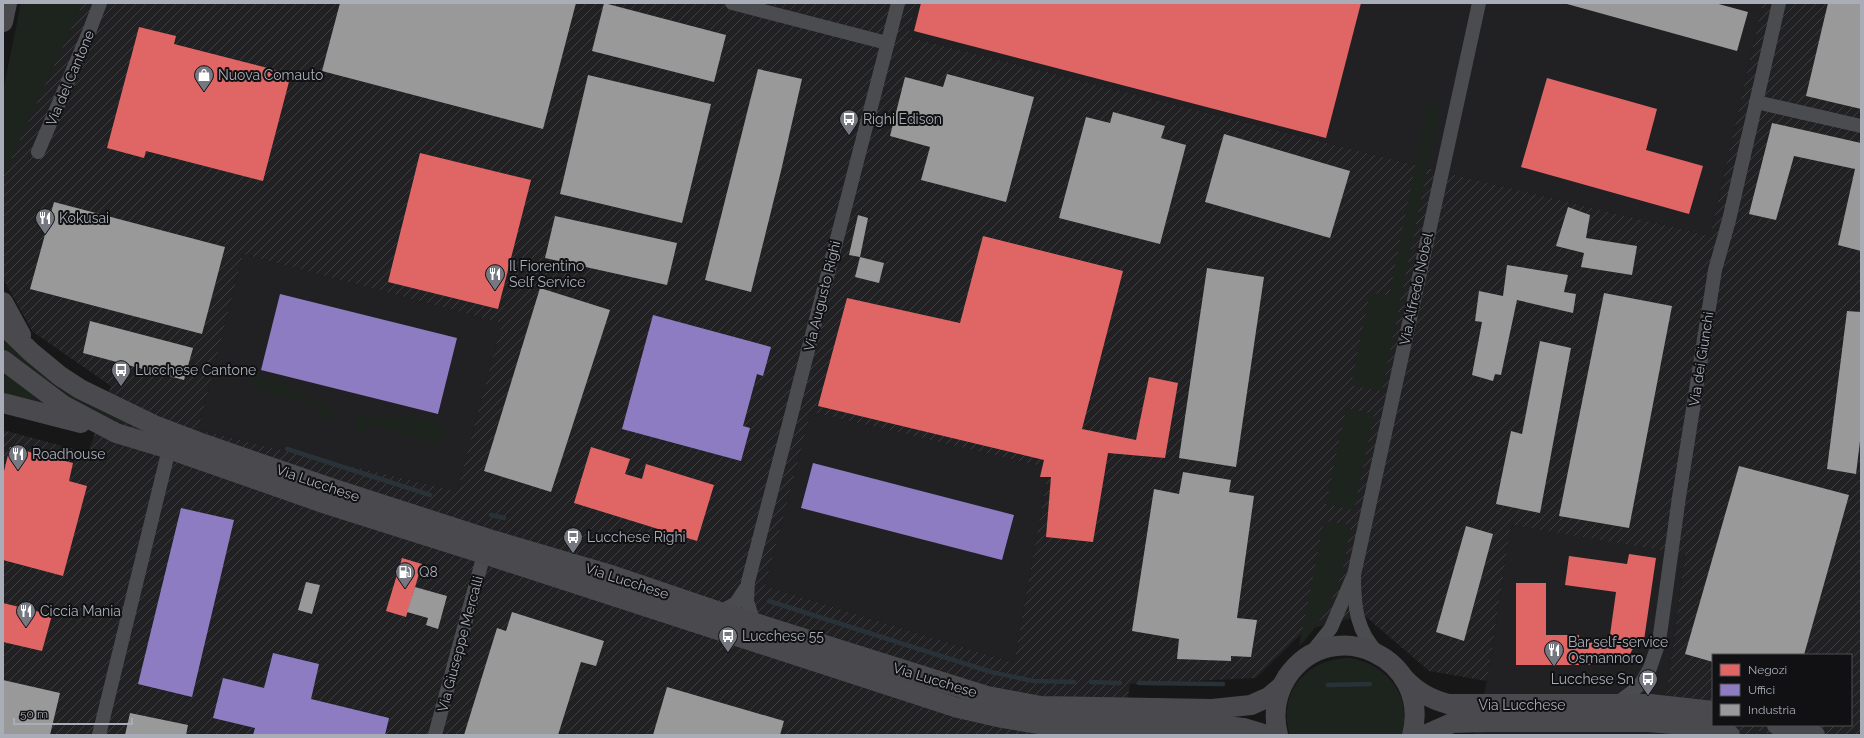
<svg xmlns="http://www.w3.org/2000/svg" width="1864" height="738" font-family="Raleway,sans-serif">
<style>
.built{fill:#212123}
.industrial{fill:url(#industrial-furrows);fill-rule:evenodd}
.green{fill:#1d241e}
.shops{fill:#e06666}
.offices{fill:#8e7cc3}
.industry{fill:#999}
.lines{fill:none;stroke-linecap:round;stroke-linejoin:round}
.stream{stroke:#2a3239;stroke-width:4.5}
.street{stroke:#4b4c50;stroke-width:14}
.secondary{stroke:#4a4a4e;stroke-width:20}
.labels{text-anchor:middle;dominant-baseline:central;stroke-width:4;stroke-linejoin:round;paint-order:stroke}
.poi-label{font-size:14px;fill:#a8adb8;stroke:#111113;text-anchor:start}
.street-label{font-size:14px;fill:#a8adb8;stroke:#111113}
</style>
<defs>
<pattern id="industrial-furrows" width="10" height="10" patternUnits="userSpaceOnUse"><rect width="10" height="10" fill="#212123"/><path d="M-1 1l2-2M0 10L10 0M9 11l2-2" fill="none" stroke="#3e3f41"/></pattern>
</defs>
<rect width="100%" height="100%" fill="#171717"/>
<g class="built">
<path d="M916,3H1763L1710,236L1422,167L908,37Z"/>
<path d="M243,254L502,323L457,491L198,430Z"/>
<path d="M811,412L1049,468L1014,663L765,586Z"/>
<path d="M1511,525L1685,553L1661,735H1474L1487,681Z"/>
</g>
<path class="industrial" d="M77,3H916L908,37L1422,167L1710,236L1763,3H1861V735H1661L1685,554L1511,525L1487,681L1429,671L1364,615L1305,630L1256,678L1130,684L1122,735H3V430L88,453L111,386L33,332L3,279V177ZM243,254L502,323L457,491L198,430ZM811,412L1049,468L1014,663L765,586ZM1713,655H1851V725H1713Z"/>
<g class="green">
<path d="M21,3H83L3,177V91Z"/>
<path d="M1428,102L1440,105L1382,391L1351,385L1370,292L1389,296Z"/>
<path d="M3,339L33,365L136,425L109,420L61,395L3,351Z"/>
<path d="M3,365L52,409L3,396Z"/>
<path d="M252,374L286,384L313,400L333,409L330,420L319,417L321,407L249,386Z"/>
<path d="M1346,408L1374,414L1354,510L1326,504Z"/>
<path d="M358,416L379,418L412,416L445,425L439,446L371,424L368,435L355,429Z"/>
<path d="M1324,521L1351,525C1348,541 1346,559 1341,575C1334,598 1317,630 1299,646Z"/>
<path d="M1350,658C1387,664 1414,698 1401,735H1290C1276,692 1308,658 1350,658Z"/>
<path d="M1752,729L1774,735L1751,733Z"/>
</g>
<g class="shops">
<path d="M921,3H1361L1326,138L914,31Z"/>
<path d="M139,27L176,36L174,44L291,74L263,181L146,151L144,158L107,148Z"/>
<path d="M1547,78L1657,109L1646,150L1703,166L1689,214L1521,167Z"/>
<path d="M420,153L531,180L498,309L388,282Z"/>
<path d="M983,236L1123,271L1082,429L1136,440L1149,377L1178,383L1165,458L1108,453L1093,542L1046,537L1051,477H1040L1044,460L818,406L847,298L960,323Z"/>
<path d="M10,447L73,463L69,481L87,486L63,576L3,560V475Z"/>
<path d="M591,447L630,459L625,474L642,479L646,464L714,485L697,541L574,503Z"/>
<path d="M1629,554L1656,558L1644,640L1638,639L1630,654L1589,665L1579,663V665H1516V583H1546V635H1579V644L1606,641L1615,636L1610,635L1616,592L1565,585L1569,556L1627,564Z"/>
<path d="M402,558L422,564L406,617L386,611Z"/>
<path d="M3,603L52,615L42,651L3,642Z"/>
</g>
<g class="offices">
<path d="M280,294L457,338L438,414L261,370Z"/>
<path d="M653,315L771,347L763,376L757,374L743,426L750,428L741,461L622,429Z"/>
<path d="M813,463L1014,515L1002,560L801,508Z"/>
<path d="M181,508L234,520L192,697L138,684Z"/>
<path d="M273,653L319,664L311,699L389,718L385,735H253L255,728L213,718L223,678L264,688Z"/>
</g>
<g class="industry">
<path d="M340,3H576L543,129L322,71Z"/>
<path d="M604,3L726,35L714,82L592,51Z"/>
<path d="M1568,3H1715L1748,12L1737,51L1567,4Z"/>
<path d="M1828,3H1861V109L1806,96Z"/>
<path d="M758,69L802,79L781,171L751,292L705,280Z"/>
<path d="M947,74L1034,97L1006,202L921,180L930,147L890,136L905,77L943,87Z"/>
<path d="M588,75L711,104L682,223L560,194Z"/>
<path d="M1113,112L1165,126L1161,138L1186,145L1160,244L1059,218L1086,117L1110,123Z"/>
<path d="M1772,123L1861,143V251L1838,245L1855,169L1794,156L1776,220L1749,214Z"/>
<path d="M1224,134L1350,171L1330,238L1205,202Z"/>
<path d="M54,202L225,247L202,334L30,289Z"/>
<path d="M1568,207L1590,215L1586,238L1637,246L1632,275L1581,267L1584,253L1556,246Z"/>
<path d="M858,215L868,218L860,257L884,263L879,283L855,277L860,257L849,255Z"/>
<path d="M555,216L677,243L667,285L545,258Z"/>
<path d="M1507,265L1568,275L1564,292L1576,294L1573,313L1517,300L1501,375L1495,374L1493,381L1472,375L1482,322L1475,321L1479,291L1503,296Z"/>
<path d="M1207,268L1264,277L1236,467L1179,458Z"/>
<path d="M540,288L610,310L551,492L484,471Z"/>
<path d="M1604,293L1672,306L1629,528L1559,516Z"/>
<path d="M1847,311L1861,312V433L1856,474L1827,469Z"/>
<path d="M90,321L193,348L184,380L83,353Z"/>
<path d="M1540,341L1571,348L1540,513L1496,504L1511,431L1522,434Z"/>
<path d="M1739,466L1849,495L1804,655H1713V662L1685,654Z"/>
<path d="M1183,472L1231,480L1229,492L1254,496L1237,618L1257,620L1251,657L1231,656V661L1177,659L1179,639L1132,631L1154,489L1179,494Z"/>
<path d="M1466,526L1493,534L1464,641L1436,632Z"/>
<path d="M306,582L320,585L312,614L298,610Z"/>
<path d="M415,587L447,596L438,629L426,625L428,618L407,612Z"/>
<path d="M512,612L604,641L596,666L581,662L558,735H464L497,628L506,631Z"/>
<path d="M3,680L60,693L50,735H3Z"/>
<path d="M667,687L784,721L780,735H653Z"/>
<path d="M130,713L188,725L186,735H125Z"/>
</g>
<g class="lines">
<g class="stream">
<path d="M287,449L430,495"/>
<path d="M491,515L504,518"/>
<path d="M769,601L991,672L1033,681L1074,682"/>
<path d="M1091,682L1120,683"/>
<path d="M1139,683L1223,684"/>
<path d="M1328,685L1370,684"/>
</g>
<g class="street">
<path d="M732,3L887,43"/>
<path d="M1756,102L1861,126"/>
<path d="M38,152L89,32L100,3"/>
<path d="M720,612L736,603L746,588"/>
<path d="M754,623L747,601L748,582L898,3"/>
<path d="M1312,652L1331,628L1352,579"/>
<path d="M1379,654C1356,632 1354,605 1354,575L1479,3"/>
<path d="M1616,704L1632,692L1642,682L1650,668L1659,642L1679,497L1715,270L1729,220L1779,3"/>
<path d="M99,735L169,449"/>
<path d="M435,735L484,554"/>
</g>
<g class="secondary">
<path d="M3,22L7,3"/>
<path d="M3,302L21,335"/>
<path d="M3,325L31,352L60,376L80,389L154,425L204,444L331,488L489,539L608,574L720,612L987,696L1041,706L1212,709L1251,705L1269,697L1282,686"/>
<path d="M3,360L63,405L116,433L169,449L326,504L484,554L958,708L1002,718L1038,724L1224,726L1244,728L1267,735"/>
<path d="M3,403L81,423"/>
<path d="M1403,677C1416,691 1429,699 1448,704H1650L1713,711"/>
<path d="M1777,725L1815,735"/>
<path d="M1278,735C1273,715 1276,694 1287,677C1332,611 1432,658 1412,735"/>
<path d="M1425,735L1452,723L1488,722H1648L1685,725L1730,735"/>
</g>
</g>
<defs>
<g id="shop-pin" transform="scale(1)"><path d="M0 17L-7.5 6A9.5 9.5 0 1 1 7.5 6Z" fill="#757880" stroke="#111113"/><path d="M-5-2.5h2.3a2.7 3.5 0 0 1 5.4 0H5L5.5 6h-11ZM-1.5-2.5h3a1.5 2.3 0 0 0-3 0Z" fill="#fff"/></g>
<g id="bus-pin" transform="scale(1)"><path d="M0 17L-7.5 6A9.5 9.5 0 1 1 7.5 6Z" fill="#757880" stroke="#111113"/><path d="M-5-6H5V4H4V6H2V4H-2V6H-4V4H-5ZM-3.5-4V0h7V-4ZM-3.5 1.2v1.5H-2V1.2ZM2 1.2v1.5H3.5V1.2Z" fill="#fff"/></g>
<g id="restaurant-pin" transform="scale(1)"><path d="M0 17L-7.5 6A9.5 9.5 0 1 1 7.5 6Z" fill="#757880" stroke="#111113"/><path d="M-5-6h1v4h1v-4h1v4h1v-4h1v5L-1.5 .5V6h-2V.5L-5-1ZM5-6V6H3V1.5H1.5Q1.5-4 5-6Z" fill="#fff"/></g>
<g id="fuel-pin" transform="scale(1)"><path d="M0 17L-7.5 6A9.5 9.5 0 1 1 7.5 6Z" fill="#757880" stroke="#111113"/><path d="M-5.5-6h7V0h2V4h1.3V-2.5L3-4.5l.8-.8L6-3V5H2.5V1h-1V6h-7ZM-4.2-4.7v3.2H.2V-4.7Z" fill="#fff"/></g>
</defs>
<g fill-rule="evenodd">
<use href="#shop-pin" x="204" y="75"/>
<use href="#bus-pin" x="849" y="119"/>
<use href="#restaurant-pin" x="45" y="218"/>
<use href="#restaurant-pin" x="495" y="274"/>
<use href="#bus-pin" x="121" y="370"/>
<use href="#restaurant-pin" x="18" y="454"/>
<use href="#bus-pin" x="573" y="537"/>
<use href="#fuel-pin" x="405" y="572"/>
<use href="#restaurant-pin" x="26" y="611"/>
<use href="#bus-pin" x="728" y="636"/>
<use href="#restaurant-pin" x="1554" y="650"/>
<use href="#bus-pin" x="1648" y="679"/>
</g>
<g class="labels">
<g class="poi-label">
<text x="218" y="75">Nuova Comauto</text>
<text x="863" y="119">Righi Edison</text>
<text x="59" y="218">Kokusai</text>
<text x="509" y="266">Il Fiorentino<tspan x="509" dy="16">Self Service</tspan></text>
<text x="135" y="370">Lucchese Cantone</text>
<text x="32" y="454">Roadhouse</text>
<text x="587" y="537">Lucchese Righi</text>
<text x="419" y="572">Q8</text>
<text x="40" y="611">Ciccia Mania</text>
<text x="742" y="636">Lucchese 55</text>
<text x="1568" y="642">Bar self-service<tspan x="1568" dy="16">Osmannoro</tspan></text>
<text x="1634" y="679" text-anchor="end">Lucchese Sn</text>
</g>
<g class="street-label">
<text transform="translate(70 78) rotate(-67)">Via del Cantone</text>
<text transform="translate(1416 289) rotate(-78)">Via Alfredo Nobel</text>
<text transform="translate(822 296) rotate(-76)">Via Augusto Righi</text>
<text transform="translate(1701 359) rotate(-81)">Via dei Giunchi</text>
<text transform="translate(318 483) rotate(19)">Via Lucchese</text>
<text transform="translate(627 581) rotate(18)">Via Lucchese</text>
<text transform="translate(460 644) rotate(-75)">Via Giuseppe Mercalli</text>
<text transform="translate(935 680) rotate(17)">Via Lucchese</text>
<text x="1522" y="705">Via Lucchese</text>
</g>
</g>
<rect width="1864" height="738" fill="none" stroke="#a8adb8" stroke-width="8"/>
<rect x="1712" y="654" width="140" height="72" fill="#111113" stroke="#4d4f55"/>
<rect x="1720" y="664" width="20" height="12" fill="#e06666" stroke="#4d4f55"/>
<text x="1748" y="674" font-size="12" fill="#a8adb8">Negozi</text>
<rect x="1720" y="684" width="20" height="12" fill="#8e7cc3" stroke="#4d4f55"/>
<text x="1748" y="694" font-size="12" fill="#a8adb8">Uffici</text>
<rect x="1720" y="704" width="20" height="12" fill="#999999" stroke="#4d4f55"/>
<text x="1748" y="714" font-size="12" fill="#a8adb8">Industria</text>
<path d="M14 718v6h118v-6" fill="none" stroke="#a8adb8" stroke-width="2"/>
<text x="20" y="718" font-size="12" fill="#a8adb8" stroke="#111113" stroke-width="3" paint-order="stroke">50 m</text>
</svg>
